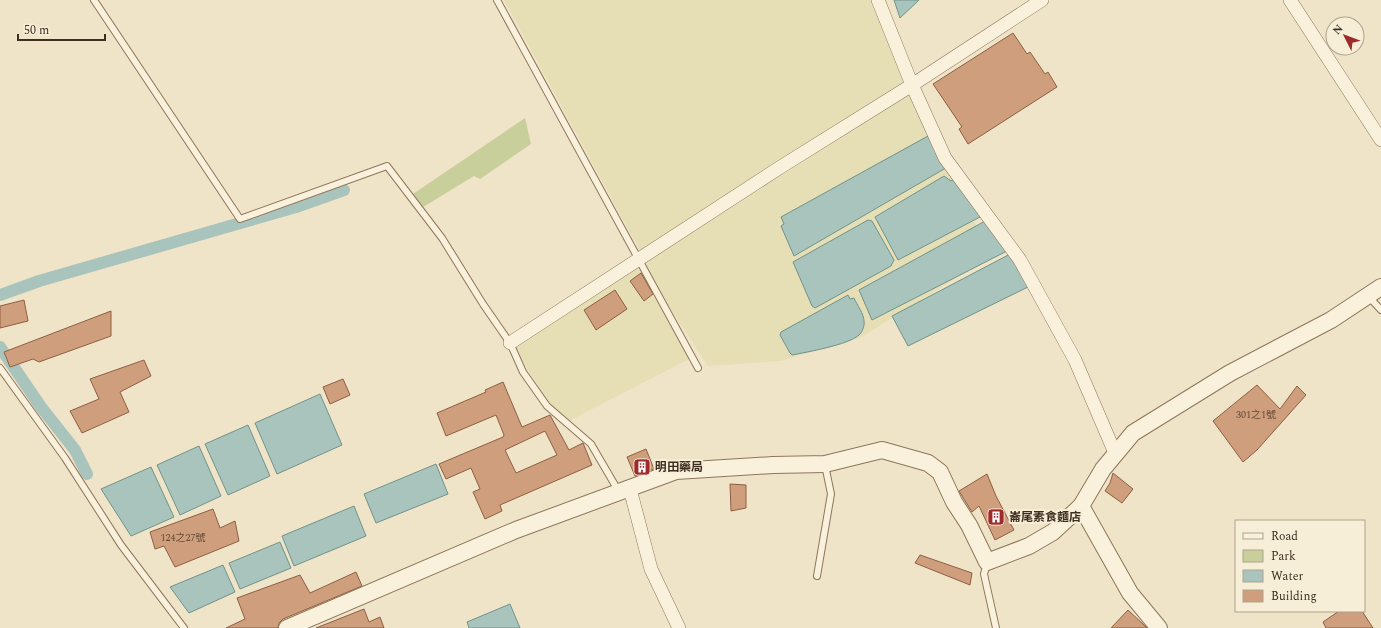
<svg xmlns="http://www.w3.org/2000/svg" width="1381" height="628" font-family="Spectral,'Noto Sans TC',serif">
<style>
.farmland{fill:#e6deb5}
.green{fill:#c9cf9b}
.water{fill:#a9c4bc;stroke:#6f938a}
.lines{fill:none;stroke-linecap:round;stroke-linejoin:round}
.canal{stroke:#a9c4bc;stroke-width:12}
.building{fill:#cf9f7d;stroke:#8d5f41;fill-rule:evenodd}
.service-casing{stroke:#8d765c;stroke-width:8}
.minor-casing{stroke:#8d765c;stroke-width:14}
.tertiary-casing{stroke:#8d765c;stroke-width:18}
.service{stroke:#faf1dc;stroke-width:6}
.minor{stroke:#faf1dc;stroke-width:13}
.tertiary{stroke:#faf1dc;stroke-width:16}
.labels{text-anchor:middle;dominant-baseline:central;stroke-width:4;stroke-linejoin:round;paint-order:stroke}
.number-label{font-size:10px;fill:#624a37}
.poi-label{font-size:12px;font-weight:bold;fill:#3d2e20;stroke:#f7eed8;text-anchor:start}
</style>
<rect width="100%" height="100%" fill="#f0e4c8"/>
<g class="farmland">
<path d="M504,0H873L904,81L640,251Z"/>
<path d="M909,93L992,256L860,338L781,361L708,366L642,265Z"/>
<path d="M638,262L689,359L567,422L549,405L513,344Z"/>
</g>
<path class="green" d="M525,118L531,144L480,179L474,176L420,209L410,196Z"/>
<g class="water">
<path d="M894,0H919L900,18Z"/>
<path d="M928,136L951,165L794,256L781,226L784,224L781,217Z"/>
<path d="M944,176L951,181L954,179L981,215L980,217L898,260L875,217Z"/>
<path d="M868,220L872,221L894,260L891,266L815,308L812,306L793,262Z"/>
<path d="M987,220L1007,251L872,320L859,290Z"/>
<path d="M1012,253L1028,287L908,346L892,316Z"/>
<path d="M848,295L850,299L854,298C857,305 864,314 864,321C865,325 862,333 859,335C848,345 807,352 792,355L790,353L780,335L781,332Z"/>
<path d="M320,394L342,445L277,474L255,423Z"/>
<path d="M248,425L270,476L228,495L205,444Z"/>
<path d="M199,446L221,496L180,515L157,465Z"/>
<path d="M436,464L448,494L376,523L364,494Z"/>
<path d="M151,467L174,517L131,536L101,489Z"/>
<path d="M354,506L366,536L294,566L282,536Z"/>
<path d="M280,542L291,568L240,589L229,563Z"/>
<path d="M223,565L235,592L189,613L170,587Z"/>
<path d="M510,604L520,628H469L467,622Z"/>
</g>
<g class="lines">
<g class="canal">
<path d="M0,295L39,281L296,207L344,190"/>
<path d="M0,347L41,407L75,450L87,474"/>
</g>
</g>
<g class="building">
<path d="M1013,33L1027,54L1030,52L1045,74L1048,72L1057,87L968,144L959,129L962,127L933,84Z"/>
<path d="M641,273L653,294L644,301L630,281Z"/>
<path d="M615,290L627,309L596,330L584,310Z"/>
<path d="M24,300L28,321L0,328V306Z"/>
<path d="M111,311V336L39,362L33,359L10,367L4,352Z"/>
<path d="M144,360L151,376L120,392L129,412L82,433L70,411L99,399L90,379Z"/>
<path d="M343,379L350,395L330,404L323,387Z"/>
<path d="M503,382L522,427L550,415L569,450L583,443L592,465L500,505L502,511L485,519L473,492L480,489L471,468L446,479L439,464L503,437L504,435L496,415L446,436L437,413L486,392L485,390ZM545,431L557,455L516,473L505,450Z"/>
<path d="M1257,385L1280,409L1297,386L1306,395L1257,450L1243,462L1213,421Z"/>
<path d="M646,449L654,469L635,476L627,457Z"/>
<path d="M1113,473L1133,489L1122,503L1105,491L1110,483Z"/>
<path d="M987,474L996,496L1014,530L995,540L979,506L972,512L959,491Z"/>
<path d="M730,484L746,485V508L731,511Z"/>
<path d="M213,509L220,528L235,521L239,541L175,567L164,546L155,549L150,532Z"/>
<path d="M920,555L972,573L970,585L915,563Z"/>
<path d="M356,572L362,586L283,619L279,623L278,628H226L245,619L237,598L300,575L310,593Z"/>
<path d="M364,609L369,622L380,617L384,628H316Z"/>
<path d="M1128,610L1144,625L1147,628H1111Z"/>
<path d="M1339,611H1362L1373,628H1326L1323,622Z"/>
</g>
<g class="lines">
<g class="service-casing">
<g id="service">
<path d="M94,0L240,219L387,166L442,238L483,304L510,343L523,372L547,406L591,444L619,492"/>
<path d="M497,0L698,368"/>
<path d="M1369,297L1381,310"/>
<path d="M0,368L65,458L121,545L184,628"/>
<path d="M987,563L984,574L996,628"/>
<path d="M817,576L831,494L825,465"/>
</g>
</g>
<g class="minor-casing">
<g id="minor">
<path d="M878,0L912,85L945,158L1020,260L1075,360L1115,453"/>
<path d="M1290,0L1381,140"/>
<path d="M510,343L779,168L912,85L1042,0"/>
<path d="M630,489L651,569L679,628"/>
</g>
</g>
<g class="tertiary-casing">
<g id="tertiary">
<path d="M1081,506L1130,593L1159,628"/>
<path d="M287,628L516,530L676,471L773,465L825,464L882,450L928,463L940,472L954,502L969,525L987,562L1029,546L1053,532L1081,506L1103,469L1133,433L1230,373L1331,320L1381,287"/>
</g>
</g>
<use href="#service" class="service"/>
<use href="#minor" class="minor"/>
<use href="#tertiary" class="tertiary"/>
</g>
<defs>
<g id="building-square" transform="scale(0.9)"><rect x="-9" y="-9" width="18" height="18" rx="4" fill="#9e2a2b" stroke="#f7eed8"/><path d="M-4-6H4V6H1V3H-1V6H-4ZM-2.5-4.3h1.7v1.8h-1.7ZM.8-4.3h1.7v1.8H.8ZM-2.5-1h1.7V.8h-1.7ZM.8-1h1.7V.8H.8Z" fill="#fff"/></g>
</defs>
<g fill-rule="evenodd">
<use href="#building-square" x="642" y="467"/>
<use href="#building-square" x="996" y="517"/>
</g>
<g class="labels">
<g class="number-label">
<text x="1256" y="415">301之1號</text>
<text x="183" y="538">124之27號</text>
</g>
<g class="poi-label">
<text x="655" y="467">明田藥局</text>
<text x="1009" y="517">崙尾素食麵店</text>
</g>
</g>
<rect x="1235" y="520" width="130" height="92" fill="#f7eed8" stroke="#ada18e"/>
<rect x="1243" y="533" width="20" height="6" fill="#faf1dc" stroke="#ada18e"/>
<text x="1271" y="540" font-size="12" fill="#3d2e20">Road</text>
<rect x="1243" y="550" width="20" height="12" fill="#c9cf9b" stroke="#ada18e"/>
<text x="1271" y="560" font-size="12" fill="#3d2e20">Park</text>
<rect x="1243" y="570" width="20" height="12" fill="#a9c4bc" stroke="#ada18e"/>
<text x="1271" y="580" font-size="12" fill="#3d2e20">Water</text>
<rect x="1243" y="590" width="20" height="12" fill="#cf9f7d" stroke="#ada18e"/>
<text x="1271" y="600" font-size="12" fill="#3d2e20">Building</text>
<g transform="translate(1345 36) rotate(312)"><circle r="19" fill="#f7eed8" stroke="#ada18e"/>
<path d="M0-3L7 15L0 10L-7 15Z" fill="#9e2a2b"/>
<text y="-6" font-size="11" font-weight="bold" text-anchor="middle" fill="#3d2e20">N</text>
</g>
<path d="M18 34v6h87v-6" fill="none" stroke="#3d2e20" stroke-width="2"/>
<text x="24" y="34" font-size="12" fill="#3d2e20" stroke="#f7eed8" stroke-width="3" paint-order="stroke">50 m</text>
</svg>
